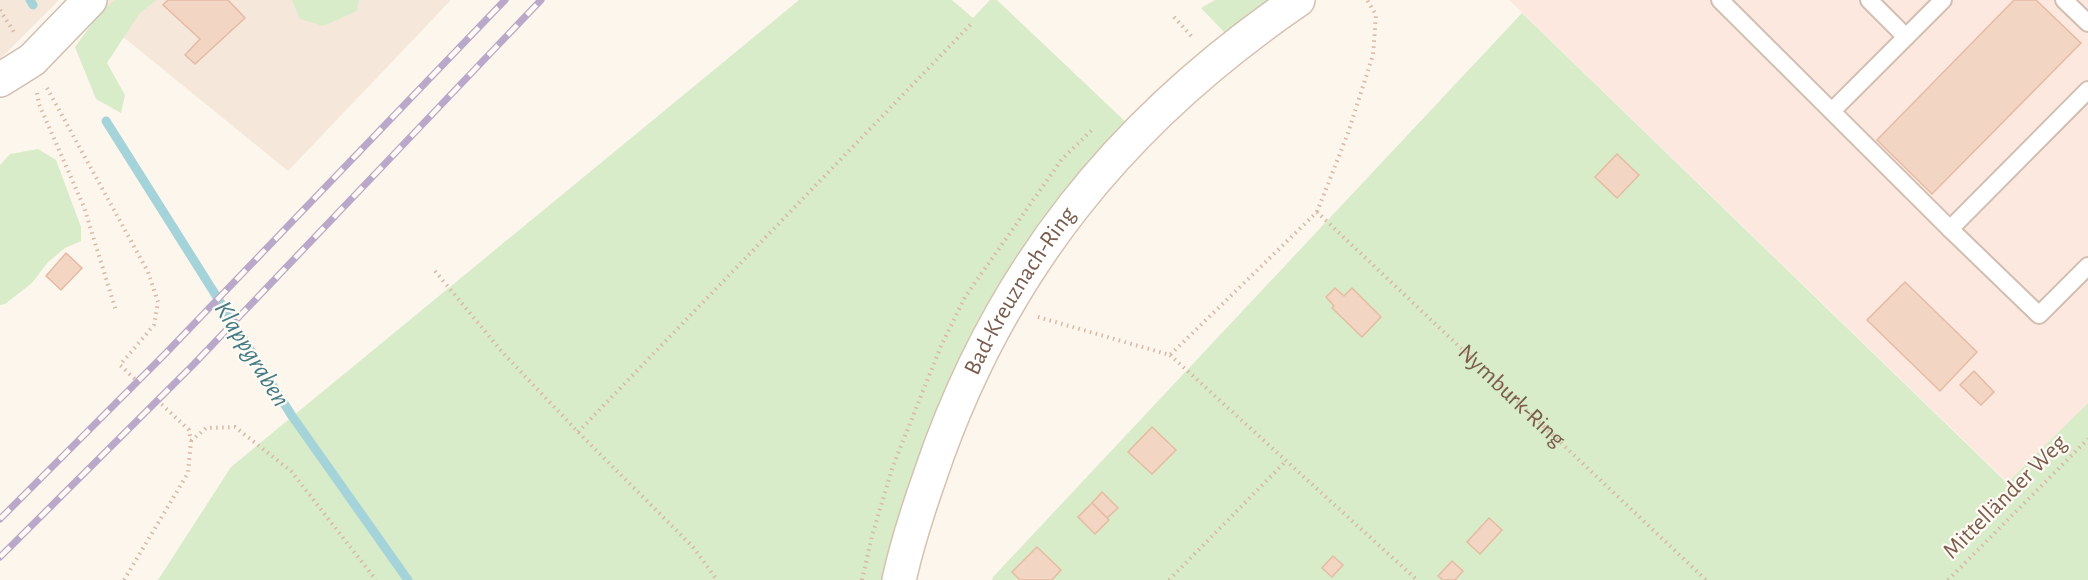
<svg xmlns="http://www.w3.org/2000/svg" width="2088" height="580" font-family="'Alegreya Sans',sans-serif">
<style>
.residential{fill:#f5e8da}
.commercial{fill:#fde8e0}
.green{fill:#d8ecc9}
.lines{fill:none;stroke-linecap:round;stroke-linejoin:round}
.stream{stroke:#a5d3da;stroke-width:9}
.building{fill:#f3d5c3;stroke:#e6bba3;stroke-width:1.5}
.service-casing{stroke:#d1beb0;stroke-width:20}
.minor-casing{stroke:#d1beb0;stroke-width:36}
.secondary-casing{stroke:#d6c0b0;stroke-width:36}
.path{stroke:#d9b8a5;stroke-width:4;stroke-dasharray:1.5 4.5;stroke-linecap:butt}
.service{stroke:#fff;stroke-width:16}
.minor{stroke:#fff;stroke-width:33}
.secondary{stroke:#fff;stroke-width:33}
.rail-casing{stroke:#b9a8c9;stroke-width:7}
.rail{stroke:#fffaf3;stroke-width:4.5;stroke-dasharray:14;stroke-linecap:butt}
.labels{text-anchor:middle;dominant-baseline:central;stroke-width:4.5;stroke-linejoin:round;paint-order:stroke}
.street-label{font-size:24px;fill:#7a5c4d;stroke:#fffaf3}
.water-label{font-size:26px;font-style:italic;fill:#437c86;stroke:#fffaf3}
</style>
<rect width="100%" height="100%" fill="#fdf6ec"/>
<g class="residential">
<path d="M0,0H59L0,59Z"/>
<path d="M78,0H451L288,171Z"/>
</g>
<path class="commercial" d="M1509,0H2088V403L2008,483Z"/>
<g class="green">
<path d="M114,0H156L139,14L107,63L125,95L121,113L96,99L75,47L96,18Z"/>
<path d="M292,0H359L357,11L323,26L300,19Z"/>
<path d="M799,0H952L973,18L990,0H997L1130,126L1061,212L890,580H158L231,467Z"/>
<path d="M1215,0H1274L1228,36L1201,8Z"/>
<path d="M1522,13L2007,483L2088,403V580H992L993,577Z"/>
<path d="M38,149L56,160L81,227V241L65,248L48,262L32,283L5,304L0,305V165L10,154Z"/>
</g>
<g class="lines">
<g class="stream">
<path d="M30,0L33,5"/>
<path d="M106,121L292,416L408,580"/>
</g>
</g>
<g class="building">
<path d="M168,0H228L245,18L195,64L185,55L200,39L163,5Z"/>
<path d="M2014,0H2036L2081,43L1932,194L1877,140Z"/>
<path d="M1617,154L1639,175L1617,198L1595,177Z"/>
<path d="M66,253L82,268L61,290L46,276Z"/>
<path d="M1905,282L1977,352L1940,391L1867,320Z"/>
<path d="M1335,288L1344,296L1352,288L1381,317L1362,337L1332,308L1334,306L1326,297Z"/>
<path d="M1974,371L1994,392L1981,405L1960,385Z"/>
<path d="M1152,427L1176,450L1152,474L1128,452Z"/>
<path d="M1102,492L1118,508L1107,518L1092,503Z"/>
<path d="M1092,503L1109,520L1095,534L1078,517Z"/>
<path d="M1489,518L1502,530L1480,554L1467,542Z"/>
<path d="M1037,547L1061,570L1052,580H1020L1012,572Z"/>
<path d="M1333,556L1343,565L1332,577L1322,568Z"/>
<path d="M1452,561L1463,571L1455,580H1443L1438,576Z"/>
</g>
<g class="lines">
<g class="service-casing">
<g id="service">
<path d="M1720,0L1950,229L2088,90"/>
<path d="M1869,0L1906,37"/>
<path d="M2064,0L2088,23"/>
<path d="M1832,111L1943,0"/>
<path d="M1950,229L2039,315L2088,266"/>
</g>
</g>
<g class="minor-casing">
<path id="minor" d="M0,80L32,60L90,0"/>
</g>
<g class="secondary-casing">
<g id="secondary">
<path id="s2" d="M899,580C907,544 918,510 930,476C999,271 1121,121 1298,0"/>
</g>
</g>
<g class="path">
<path d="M0,10L14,32"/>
<path d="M1174,17L1194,39"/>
<path d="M47,88L148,272L158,302L154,325L120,365L137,381"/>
<path d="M37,93L39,104L84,207L116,311"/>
<path d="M1317,212L1348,133L1373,55L1376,15L1367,0"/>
<path d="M435,271L503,353L578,432L693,547L717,580"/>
<path id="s1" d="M1038,317L1170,355L1317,212L1706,580"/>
<path d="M1170,355L1417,580"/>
<path d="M578,432L973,22"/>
<path d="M191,441L206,428L235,427L291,471L376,580"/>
<path d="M124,580L188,473L191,441L189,430L157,400"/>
<path d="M862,580L872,536L893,466L941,346L965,297L1062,159L1092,130"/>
<path d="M1169,580L1286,461"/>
<path d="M1948,580L2088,439"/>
</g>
<use href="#service" class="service"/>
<use href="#minor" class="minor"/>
<use href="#secondary" class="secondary"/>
<g class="rail-casing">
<g id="rail">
<path d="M0,519L166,353L505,0"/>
<path d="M0,557L194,364L541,0"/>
</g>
</g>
<use href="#rail" class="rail"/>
</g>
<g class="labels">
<g class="street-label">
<text stroke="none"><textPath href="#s2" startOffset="315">Bad-Kreuznach-Ring</textPath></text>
<text stroke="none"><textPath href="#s1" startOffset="610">Nymburk-Ring</textPath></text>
<text transform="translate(2005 497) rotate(-45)">Mittelländer Weg</text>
</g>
<g class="water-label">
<text transform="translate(252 354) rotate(58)">Klappgraben</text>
</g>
</g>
</svg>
